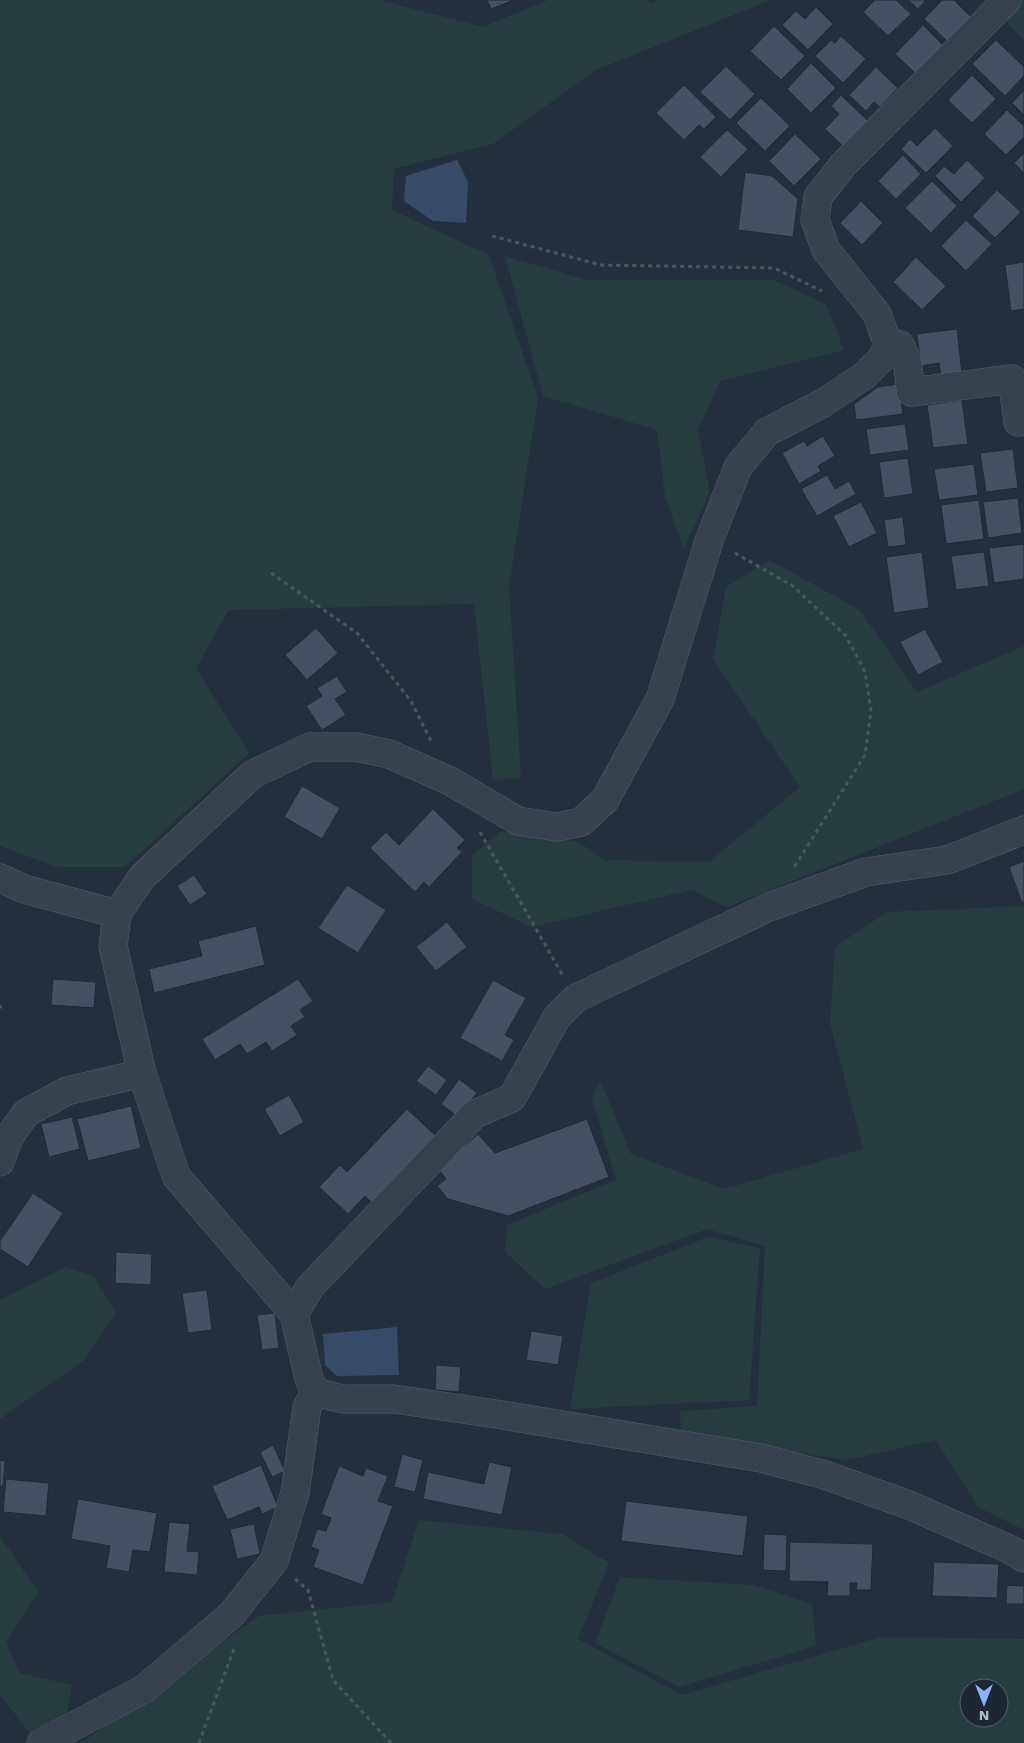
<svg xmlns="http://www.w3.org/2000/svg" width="1024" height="1743" font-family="'Work Sans',sans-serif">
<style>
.green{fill:#263c3f;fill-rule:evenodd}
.water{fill:#394c67}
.building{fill:#455162;stroke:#1f2835}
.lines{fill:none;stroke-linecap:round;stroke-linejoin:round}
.minor-casing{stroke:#565f6c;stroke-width:29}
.path{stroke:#44595c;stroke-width:3;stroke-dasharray:4 4;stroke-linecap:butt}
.minor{stroke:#38414e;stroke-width:28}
</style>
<rect width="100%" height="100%" fill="#242f3e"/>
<g class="green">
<path d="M0,0H379L483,27L548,0H648L651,3L660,0H771L596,70L493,144L394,169L392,210L489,255L538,398L509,587L521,778L493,780L474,604L229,610L196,668L249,753L125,867H57L0,846Z"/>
<path d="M985,0H1024V40Z"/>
<path d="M505,256L587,280H774L826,304L844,350L720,381L698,430L710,492L684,548L665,497L657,430L543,396Z"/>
<path d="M769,560L860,610L917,692L1024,646V789L727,907L691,890L532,927L472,899V856L501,831L579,842L604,860L709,862L800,787L713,659L726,587Z"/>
<path d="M1024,906V1530L978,1507L936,1440L847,1460L681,1435L680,1411L757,1406L765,1246L707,1229L545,1289L505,1252L507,1225L616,1180L592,1098L600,1080L631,1154L724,1189L863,1149L830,1023L835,947L887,912Z"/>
<path d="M708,1237L760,1248L749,1400L570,1409L591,1283Z"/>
<path d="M65,1267L94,1276L116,1313L84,1360L0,1419V1300Z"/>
<path d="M419,1520L562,1534L609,1563L578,1639L682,1695L881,1637L1024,1639V1743H81L259,1616L392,1602ZM969,1688H999V1718H969Z"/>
<path d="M0,1536L38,1592L6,1642L19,1673L72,1685L61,1743H38L0,1695Z"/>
<path d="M620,1577L753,1585L812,1604L816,1646L679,1687L595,1643Z"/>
</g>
<g class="water">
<path d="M457,160L468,182L466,223L433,221L404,201L406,176Z"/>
<path d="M397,1327L399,1375L337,1376L325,1365L323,1334Z"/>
</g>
<g class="building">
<path d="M487,0H514L491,9Z"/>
<path d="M875,0H896L911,14L888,36L863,12Z"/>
<path d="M908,0H926L918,9Z"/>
<path d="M942,0H954L972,18L948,42L924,19Z"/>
<path d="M816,7L833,24L808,50L782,25L796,11L805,19Z"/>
<path d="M923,25L944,46L916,74L895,54Z"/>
<path d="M774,26L805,56L781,80L750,51Z"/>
<path d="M841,36L866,59L843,83L815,56L831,40L835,43Z"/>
<path d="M996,40L1024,67V76L1005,96L972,64Z"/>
<path d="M811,63L836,88L811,113L787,89Z"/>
<path d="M726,66L755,94L730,120L700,92Z"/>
<path d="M876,67L898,88L880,107L874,102L866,111L849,95Z"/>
<path d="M972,75L996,99L972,123L948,100Z"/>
<path d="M684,85L716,117L704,129L699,125L684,140L656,113Z"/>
<path d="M1024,90V115L1012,103Z"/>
<path d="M841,95L868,121L843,146L825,129L839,114L831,106Z"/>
<path d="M761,98L790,126L765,151L736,123Z"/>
<path d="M1007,110L1024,126V137L1006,155L984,134Z"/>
<path d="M935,128L953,146L926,173L901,149L910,139L917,146Z"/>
<path d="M727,130L748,149L721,177L700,157Z"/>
<path d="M795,134L821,159L794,186L769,161Z"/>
<path d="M1024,153V173L1014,163Z"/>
<path d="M903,155L921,174L896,199L878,181Z"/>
<path d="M967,160L985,178L961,202L935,176L944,166L954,174Z"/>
<path d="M745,172L772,176L798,199L793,237L738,230Z"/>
<path d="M932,181L957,206L931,233L905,208Z"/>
<path d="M997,190L1021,212L995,238L972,216Z"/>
<path d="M861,201L883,223L862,245L840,223Z"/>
<path d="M966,220L992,244L966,271L941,246Z"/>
<path d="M916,257L946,286L922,310L893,282Z"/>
<path d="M1024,262V309L1011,311L1005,265Z"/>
<path d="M957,329L962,374L941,377L939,363L921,366L917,334Z"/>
<path d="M899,384L903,414L856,420L854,404L878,387Z"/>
<path d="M962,400L968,444L933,448L927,405Z"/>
<path d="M905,424L909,450L870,455L866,429Z"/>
<path d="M823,436L835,456L818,466L821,471L799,484L782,453L804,441L807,446Z"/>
<path d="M1013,449L1018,488L986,492L980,453Z"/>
<path d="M908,458L913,494L884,498L879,462Z"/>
<path d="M974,464L978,495L939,500L934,469Z"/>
<path d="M827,475L835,489L849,481L856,494L817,516L801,489Z"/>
<path d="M1018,498L1022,533L988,538L983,502Z"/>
<path d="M979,500L984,539L946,544L941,505Z"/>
<path d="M861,502L877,533L849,547L833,516Z"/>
<path d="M903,517L906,545L888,547L884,520Z"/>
<path d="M1024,544V579L994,583L989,548Z"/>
<path d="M922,552L929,608L894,613L886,557Z"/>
<path d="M984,552L989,586L956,590L951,556Z"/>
<path d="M316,628L338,653L307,680L285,655Z"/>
<path d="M925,629L943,662L918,675L900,642Z"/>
<path d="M337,676L347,692L335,699L346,715L322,730L306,706L322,696L317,688Z"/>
<path d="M302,786L340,808L322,839L284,817Z"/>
<path d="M433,809L465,840L457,848L462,852L429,887L424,882L415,892L370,848L386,832L399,845Z"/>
<path d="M1024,861V902L1022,903L1009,867Z"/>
<path d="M194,875L207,894L190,905L177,886Z"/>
<path d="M347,885L386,910L358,953L318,928Z"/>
<path d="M447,922L467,947L436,971L416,947Z"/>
<path d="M256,926L265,965L154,993L149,969L202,956L198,941Z"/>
<path d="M53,979L96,982L94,1008L51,1005Z"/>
<path d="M298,979L313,1001L300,1010L305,1017L291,1026L297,1035L272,1051L266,1042L247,1054L240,1044L215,1060L202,1039Z"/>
<path d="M493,980L526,998L505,1035L514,1040L502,1061L460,1038Z"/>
<path d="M428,1066L447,1080L436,1095L416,1081Z"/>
<path d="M459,1079L477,1093L458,1117L441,1104Z"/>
<path d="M289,1095L304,1122L280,1136L264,1109Z"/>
<path d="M131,1106L141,1148L88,1161L77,1119Z"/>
<path d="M407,1109L436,1136L372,1203L365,1196L348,1214L319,1187L340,1165L347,1172Z"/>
<path d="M72,1117L80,1149L49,1157L41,1124Z"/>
<path d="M587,1119L609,1177L508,1216L448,1199L437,1186L446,1179L438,1169L478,1134L495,1153Z"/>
<path d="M33,1193L63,1213L28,1267L0,1249V1241Z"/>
<path d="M116,1252L152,1254L151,1285L115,1283Z"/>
<path d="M207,1290L212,1330L188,1333L182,1293Z"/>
<path d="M275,1313L279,1348L262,1350L257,1315Z"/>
<path d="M531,1331L563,1336L558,1365L526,1360Z"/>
<path d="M436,1365L461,1367L459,1392L435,1390Z"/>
<path d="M273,1445L285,1471L272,1477L260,1452Z"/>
<path d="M402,1454L423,1460L415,1492L394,1487Z"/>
<path d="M0,1460L5,1461L3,1486H0Z"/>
<path d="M489,1462L512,1467L502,1515L423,1499L428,1472L484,1484Z"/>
<path d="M261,1465L278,1507L262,1514L259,1507L227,1520L212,1486Z"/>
<path d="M339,1466L363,1476L366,1468L388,1476L378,1501L393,1506L363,1585L313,1567L319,1550L311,1547L317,1529L326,1531L331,1518L321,1514Z"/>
<path d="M6,1479L49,1483L46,1516L3,1512Z"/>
<path d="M78,1499L157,1513L150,1552L133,1550L129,1572L106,1568L110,1546L71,1539Z"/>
<path d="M626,1501L748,1516L743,1556L621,1541Z"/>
<path d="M169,1522L190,1524L187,1551L199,1552L197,1575L164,1572Z"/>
<path d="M254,1524L260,1554L237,1559L230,1529Z"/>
<path d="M764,1534L787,1535L786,1571L763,1570Z"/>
<path d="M790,1542L873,1544L871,1590H856L857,1583H850V1596H827L828,1582L789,1581Z"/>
<path d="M934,1562L999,1564L997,1598L932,1596Z"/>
<path d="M1007,1585L1024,1586V1604H1006Z"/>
</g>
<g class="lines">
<g class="minor-casing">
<g id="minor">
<path d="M1007,0L843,165L818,197L815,220L826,250L877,314L887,342L885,355L864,376L823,403L767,432L738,467L710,538L660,699L605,800L581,822L557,827L518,821L450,781L389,754L356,747H310L253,774L142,877L117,914L113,946L133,1034L142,1073L176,1176L294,1314L309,1379L315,1392L343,1399H394L496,1414L761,1458L825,1475L909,1505L1009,1549L1024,1558"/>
<path d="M887,342L900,345L907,360L911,392L1012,379L1018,422L1024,421"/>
<path d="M0,878L24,889L117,914"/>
<path d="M0,1162L9,1137L26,1113L67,1091L142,1073"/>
<path d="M294,1314L310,1287L475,1114L512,1098L557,1017L576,998L769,907L866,872L947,860L1024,830"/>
<path d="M41,1743L144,1689L232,1614L274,1561L295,1493L307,1407L315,1392"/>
</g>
</g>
<g class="path">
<path d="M492,236L601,265L774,268L822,291"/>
<path d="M735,553L793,586L846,636L865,672L871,711L865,755L793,869"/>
<path d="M271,573L357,633L411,701L431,741"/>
<path d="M480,832L562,974"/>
<path d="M0,1007H2"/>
<path d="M295,1579L308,1590L333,1680L391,1743"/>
<path d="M199,1743L234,1649"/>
</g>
<use href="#minor" class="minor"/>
</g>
<g transform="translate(984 1703) rotate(180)"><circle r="24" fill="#1d2633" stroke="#59626f"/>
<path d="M0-4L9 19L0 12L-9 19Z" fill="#8ab4f8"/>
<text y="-8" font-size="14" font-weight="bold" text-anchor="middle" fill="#b4bcc9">N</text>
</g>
</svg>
